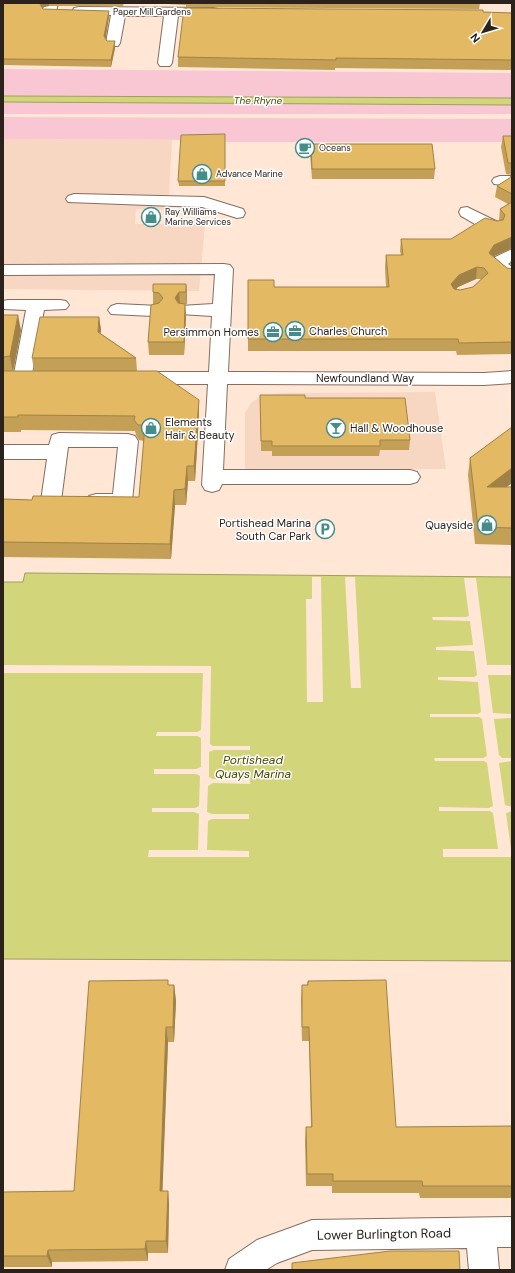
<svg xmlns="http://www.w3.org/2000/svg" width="515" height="1273" font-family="'DM Sans',sans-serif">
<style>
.built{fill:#f7d7c2}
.green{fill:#f9c6d4}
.water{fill:#d2d579;stroke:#a09f5d}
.pier{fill:#ffe6d5}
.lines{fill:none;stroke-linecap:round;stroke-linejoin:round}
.minor-casing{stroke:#846e5f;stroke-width:2}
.minor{fill:#fff;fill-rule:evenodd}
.wall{fill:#c49f56;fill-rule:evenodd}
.shaded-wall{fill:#a08246}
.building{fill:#e4b964;stroke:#a08246;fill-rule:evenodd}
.labels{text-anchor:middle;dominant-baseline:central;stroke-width:3;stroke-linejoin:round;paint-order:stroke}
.far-street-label{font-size:9px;fill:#2b221c;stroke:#fff}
.far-poi-label{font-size:9px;fill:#2b221c;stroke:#fff;text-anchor:start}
.far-water-label{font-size:10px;font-style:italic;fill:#494a00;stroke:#fff}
.poi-label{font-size:11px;fill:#2b221c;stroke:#fff;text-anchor:start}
.street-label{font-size:11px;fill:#2b221c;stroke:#fff}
.water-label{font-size:12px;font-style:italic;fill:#494a00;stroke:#fff}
.near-street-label{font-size:13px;fill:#2b221c;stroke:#fff}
</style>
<rect width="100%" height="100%" fill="#ffe6d5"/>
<g class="built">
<path d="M3,139L172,140L168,210L136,209L135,224H205L199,291L3,289Z"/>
<path d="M435,392L446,469L245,470V413L251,403L261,396L283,393Z"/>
</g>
<g class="green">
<path d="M3,69L512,73V98L3,96Z"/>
<path d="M3,102L512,105V114H3Z"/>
<path d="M3,117L512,119V142H226L225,140L3,139Z"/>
</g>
<g class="water">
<path d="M3,96L512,98V105L3,102Z"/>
<path d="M25,573L512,577V961L3,959V582H23Z"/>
</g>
<g class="pier">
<path d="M312,577H321L323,702H307L306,599H312Z"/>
<path d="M345,577H355L361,688H351Z"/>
<path d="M464,578H476L487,665H512V675H488L493,713L512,714V718L494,719L499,755L502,758H512V761L499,763L505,805L512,807V811L506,813L512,857H443V849H498L493,813L490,811H439V807L489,808L493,806L487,763L484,761H435L434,758H483L487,756L482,719L479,717H430V714H478L481,712L478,682L438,680V677H474L477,675L474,651L436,650V647L473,645L470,621L433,620L432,617H466L469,616Z"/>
<path d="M3,665L211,666L210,744L213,746H250V750H214L209,752V777L213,779H250V784L213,783L208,786L207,812L212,814H249V819H212L208,821L207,850L249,851V857H148L149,850H198L199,814L194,812H152V808H195L199,806L200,776L196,774H154V769H196L201,767V738L197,736H156L157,732H197L201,730L203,673H3Z"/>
</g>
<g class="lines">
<g class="minor-casing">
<g id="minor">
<path d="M44,3H58L52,28L50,31H40L38,28Z"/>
<path d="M79,7L213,8L218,9L220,12L218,15L213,16H178L172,63L170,66H160L158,63L164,16H125L120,43L118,46H108L106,43L111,15L74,14L72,11L74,8Z"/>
<path d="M500,176H512V186L494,184L492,181L494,178Z"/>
<path d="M74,194L204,197L243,209L245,213L243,217L237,218L202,207L68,202L66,199L68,196Z"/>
<path d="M467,207L500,223L502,227L500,231C487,234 473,222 461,216L459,212L461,208Z"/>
<path d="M512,249V261L508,264L512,267V280L506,279L489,265L493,258Z"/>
<path d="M224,264L230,265L233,269L228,372L484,373L512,371V383L484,385L227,384L223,470H410L417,472L420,477L417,482L410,484H222L219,490L212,492L205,490L202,485L208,384H137L130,382L128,378L130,374L137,372H209L212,316L180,314L177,310L180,306L213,304L215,274L3,275V265Z"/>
<path d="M8,300H60L66,301L69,305L66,309L44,310L31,379L29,383L22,385L15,383L13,379L26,310L3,309V301Z"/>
<path d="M117,304L159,306L162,310L159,314L153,316L111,314L108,310L111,306Z"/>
<path d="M59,433L128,434L135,436L138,441L132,501L129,506C117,510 101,510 89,506L86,501L89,496L96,494H113L118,447H68L61,501L58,506L51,508L44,506L41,501L47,459H3V445H49L52,435Z"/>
<path d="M512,1217V1247H497L499,1270H469L467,1248L312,1250L277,1263L266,1270H225L229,1259L257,1240L312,1220Z"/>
</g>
</g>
<use href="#minor" class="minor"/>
</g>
<g class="wall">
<path d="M3,3H124L123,6H49L44,7L43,8V9L109,11V17L105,38L107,41H115V48L111,67L3,65Z"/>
<path d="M167,3H480L479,9L186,7V5L167,4Z"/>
<path d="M483,12L512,13V70L335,68V70L178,67V57Z"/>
<path d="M225,134V186H179L178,181Z"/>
<path d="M503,136H512V175L506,174L501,147Z"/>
<path d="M311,144L435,169L434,179H312L310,154Z"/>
<path d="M511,175H512V248L493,256L507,268L512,269V354L457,355L456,351H248V280L274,287H386L385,267L386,255H401L400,251L401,239H451L499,221L500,209L508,204L495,197L497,186L510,178ZM476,279H481L473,287L460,290L456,289L458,287Z"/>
<path d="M512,255V266L510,264Z"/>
<path d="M186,284L187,297V304H185L186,316L184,355H149L148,342L154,304H153V292Z"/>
<path d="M3,315L21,330L13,371H34L32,358L99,317L101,330L100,333L136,358L137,371L199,400V416L195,481H188L186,505H175L171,559L3,557V499L32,500L139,497L144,441L139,440L136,435L135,431L21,430V432H3Z"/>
<path d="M260,395L305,398L410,440L409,450H380L379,456H272V451H261Z"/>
<path d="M512,427V483L506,487H512V545L475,544L468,475L470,458Z"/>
<path d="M168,980V985H174L176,1001L174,1042H168L162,1191H168L169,1204L168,1253H148V1261L52,1262V1267H3V1192L74,1191Z"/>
<path d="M308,981L396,1127L512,1126V1198H420L419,1193H332V1186H306L305,1140L306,1127H311L309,1041H302L301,1000L302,985H307Z"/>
</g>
<g class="shaded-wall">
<path d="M41,3H49V6L44,7L41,10L40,4Z"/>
<path d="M109,11V17L105,43L104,36Z"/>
<path d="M115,41V48L111,67V60Z"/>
<path d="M512,237V248L492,257L489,253L494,245Z"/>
<path d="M477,267L476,279L458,287L450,296L451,284L459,275Z"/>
<path d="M186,284L187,297V304L186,292Z"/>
<path d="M179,292L180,304L175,298Z"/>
<path d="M185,304L186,316L184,355V342Z"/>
<path d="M18,315L21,330L13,372L10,356Z"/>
<path d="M99,317L101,330L99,345L98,332Z"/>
<path d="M199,400V416L195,481L194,466Z"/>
<path d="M187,466L188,481L186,505L185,489Z"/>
<path d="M512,468V483L484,504L487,487Z"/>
<path d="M174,490L175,505L171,559L170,544Z"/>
<path d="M174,985L176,1001L174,1042L173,1027Z"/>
<path d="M166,1027L168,1042L162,1204L160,1191Z"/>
<path d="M168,1191L169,1204L168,1253L166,1241Z"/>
<path d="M146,1241L148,1253V1261L145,1249Z"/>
<path d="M48,1250L52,1262V1267L47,1256Z"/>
</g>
<g class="building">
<path d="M3,3H41L40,4L43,9L109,11L104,36L107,41H115L111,60L3,59Z"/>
<path d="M184,8L483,10V12L512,13V60L336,58V60L178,57Z"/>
<path d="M225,134V181H178L181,135Z"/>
<path d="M503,136H512V163H508Z"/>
<path d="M311,144H432L435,169H312Z"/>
<path d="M511,175H512V194L497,186L511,177Z"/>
<path d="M512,202V237L494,245L489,253L507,268L512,269V342L459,343L458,339H248V280H274V287H389L386,255H403L401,239H451L485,218L497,221L503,220L505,215L500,209ZM477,267L484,268L488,273L473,287L460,290L454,289L451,284L459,275Z"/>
<path d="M153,284H186V292H179L175,298L178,303L185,304L184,342H148L151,305L159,303L163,298L159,293L153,292Z"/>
<path d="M3,315H18L10,356L3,357Z"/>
<path d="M40,317H99L98,332L136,358H32Z"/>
<path d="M3,371H157L199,400L194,466H187L185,489L174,490L170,544L3,542V499L32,500L33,496L139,497L145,425H138L134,420L135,416L18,415V417H3Z"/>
<path d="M260,395H305V398H405L410,440H380V446H272V441H261Z"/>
<path d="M512,427V468L487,487H512V528L478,527L470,458Z"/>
<path d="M168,980V985H174L173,1027H166L160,1191H168L166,1241H146L145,1249L48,1250L47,1256H3V1192L74,1191L89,981Z"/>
<path d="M386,980L396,1127L512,1126V1186H423L422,1181H333V1174H307L306,1127H312L309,1027H302V985H308V981Z"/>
<path d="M390,1251H459L460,1270H292V1263Z"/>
</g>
<defs>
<g id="cafe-ring" transform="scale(1)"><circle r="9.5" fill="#fff" stroke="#458d8b" stroke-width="1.5"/><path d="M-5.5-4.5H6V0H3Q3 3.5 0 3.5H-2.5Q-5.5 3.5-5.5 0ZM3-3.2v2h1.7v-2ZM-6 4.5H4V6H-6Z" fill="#458d8b"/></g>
<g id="shop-ring" transform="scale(1)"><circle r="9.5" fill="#fff" stroke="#458d8b" stroke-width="1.5"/><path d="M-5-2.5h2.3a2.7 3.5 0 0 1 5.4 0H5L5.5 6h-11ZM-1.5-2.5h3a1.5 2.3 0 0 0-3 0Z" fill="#458d8b"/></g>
<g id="office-ring" transform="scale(1)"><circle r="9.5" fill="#fff" stroke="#458d8b" stroke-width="1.5"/><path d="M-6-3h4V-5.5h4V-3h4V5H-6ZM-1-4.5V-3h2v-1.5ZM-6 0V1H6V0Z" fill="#458d8b"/></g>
<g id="bar-ring" transform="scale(1)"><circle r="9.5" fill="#fff" stroke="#458d8b" stroke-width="1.5"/><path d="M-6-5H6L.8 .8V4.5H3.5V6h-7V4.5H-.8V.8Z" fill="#458d8b"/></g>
<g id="parking-ring" transform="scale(1)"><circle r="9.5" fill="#fff" stroke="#458d8b" stroke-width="1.5"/><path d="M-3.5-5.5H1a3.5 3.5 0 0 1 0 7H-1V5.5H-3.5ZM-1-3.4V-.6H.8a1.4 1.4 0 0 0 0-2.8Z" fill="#458d8b"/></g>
</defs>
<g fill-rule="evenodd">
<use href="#cafe-ring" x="305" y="148"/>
<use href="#shop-ring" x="202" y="174"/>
<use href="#shop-ring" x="151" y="217"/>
<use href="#office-ring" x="295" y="331"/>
<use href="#office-ring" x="273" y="332"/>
<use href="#shop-ring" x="151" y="428"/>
<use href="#bar-ring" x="336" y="428"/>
<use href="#shop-ring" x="487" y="525"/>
<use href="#parking-ring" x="325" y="529"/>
</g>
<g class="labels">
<g class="far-street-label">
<text x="152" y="12">Paper Mill Gardens</text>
</g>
<g class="far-poi-label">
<text x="319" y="148">Oceans</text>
<text x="216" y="174">Advance Marine</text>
<text x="165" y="212">Ray Williams<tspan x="165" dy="10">Marine Services</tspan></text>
</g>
<g class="far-water-label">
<text x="258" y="100">The Rhyne</text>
</g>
<g class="poi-label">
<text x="309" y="331">Charles Church</text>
<text x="259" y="332" text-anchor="end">Persimmon Homes</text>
<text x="165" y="422">Elements<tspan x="165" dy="13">Hair &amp; Beauty</tspan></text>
<text x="350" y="428">Hall &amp; Woodhouse</text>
<text x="311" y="523" text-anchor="end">Portishead Marina<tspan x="311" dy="13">South Car Park</tspan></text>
<text x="473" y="525" text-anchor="end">Quayside</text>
</g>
<g class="street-label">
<text x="365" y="378">Newfoundland Way</text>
</g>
<g class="water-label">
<text x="253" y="760">Portishead<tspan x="253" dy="14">Quays Marina</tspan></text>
</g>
<g class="near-street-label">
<text transform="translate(384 1234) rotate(-1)">Lower Burlington Road</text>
</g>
</g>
<rect width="515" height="1273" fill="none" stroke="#2b221c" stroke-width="8"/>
<g transform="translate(483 32) rotate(232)" stroke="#ffffff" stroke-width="3" paint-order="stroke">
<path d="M0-3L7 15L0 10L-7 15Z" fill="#2b221c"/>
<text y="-6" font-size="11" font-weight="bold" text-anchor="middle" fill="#2b221c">N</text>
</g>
</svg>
